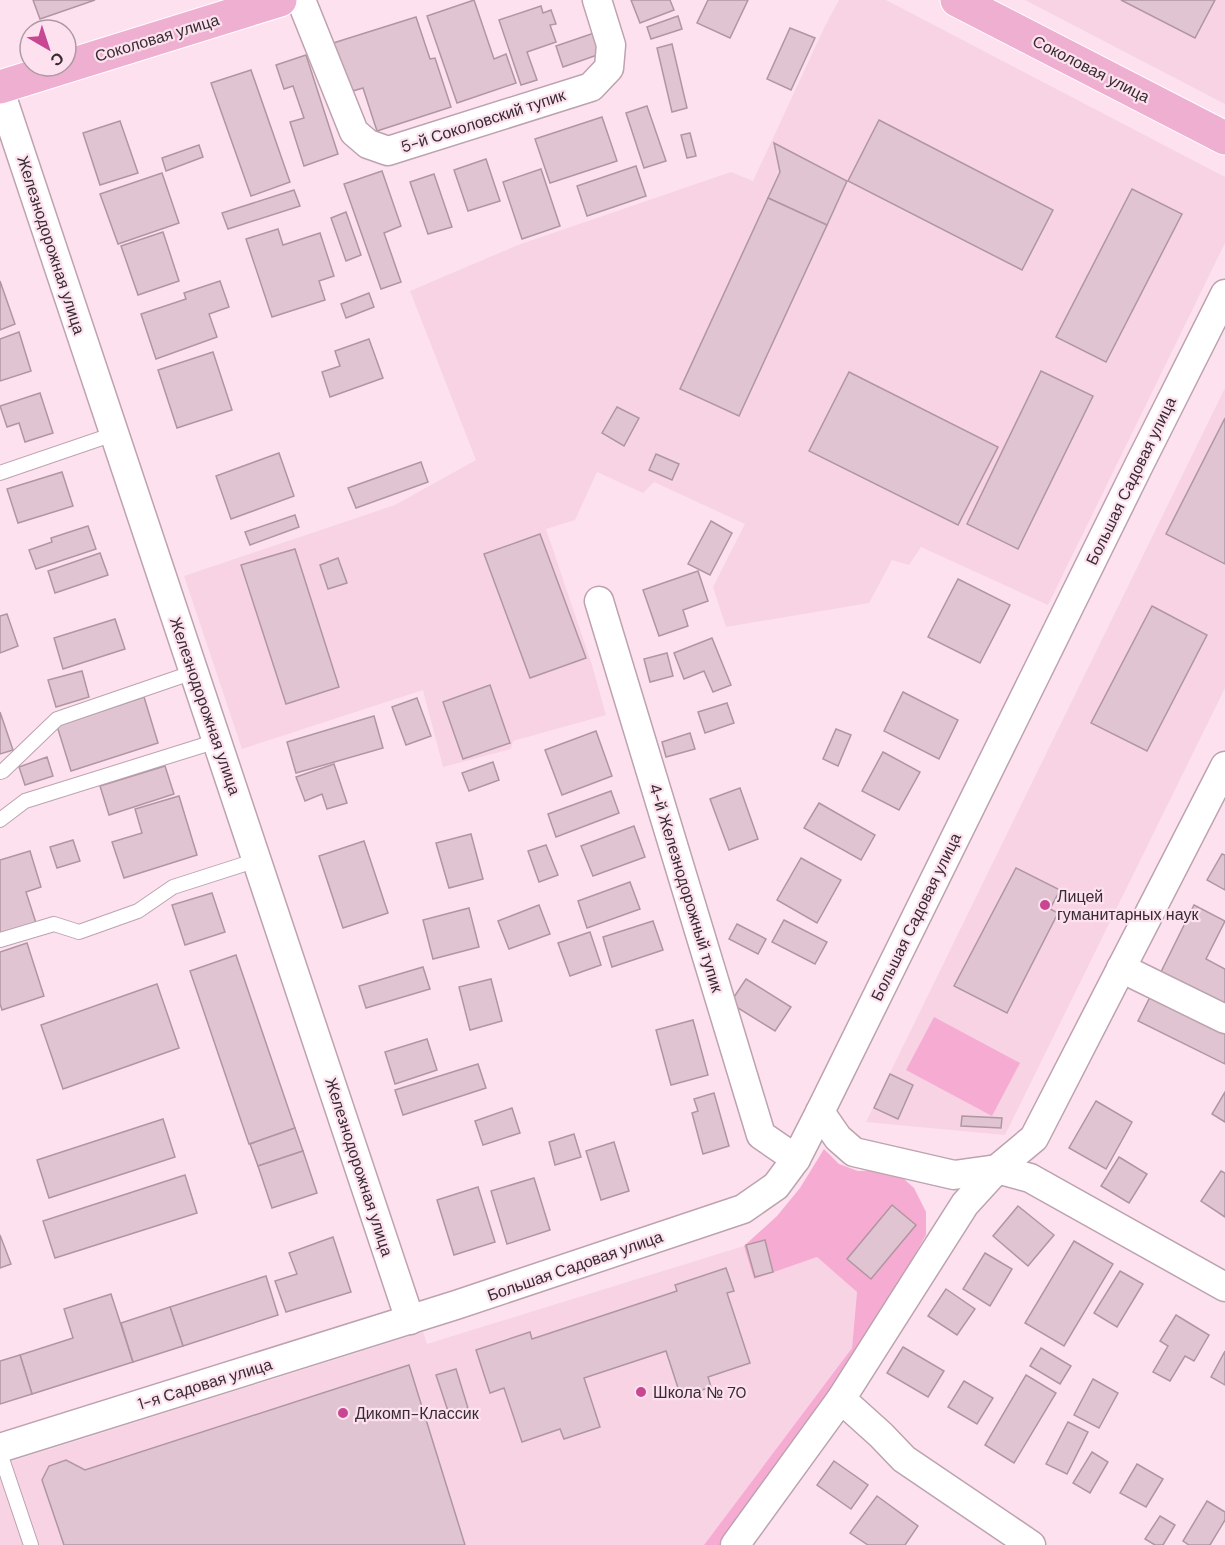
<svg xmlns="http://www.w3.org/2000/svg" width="1225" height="1545" font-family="'DM Sans',sans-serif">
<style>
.built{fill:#f7d3e4}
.green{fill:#f6acd2}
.building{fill:#e0c4d1;stroke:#b096a2;stroke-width:1.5}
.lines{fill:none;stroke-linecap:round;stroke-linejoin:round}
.lane-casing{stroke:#bda2af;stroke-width:16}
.street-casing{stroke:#bda2af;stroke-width:31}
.primary-casing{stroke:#fff;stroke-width:35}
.lane{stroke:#fff;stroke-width:14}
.street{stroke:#fff;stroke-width:28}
.primary{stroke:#eeafd1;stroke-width:33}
.poi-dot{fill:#c74792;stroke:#fde1ef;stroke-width:2}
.labels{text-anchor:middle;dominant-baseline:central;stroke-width:4.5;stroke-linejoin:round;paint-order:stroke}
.street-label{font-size:16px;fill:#372c31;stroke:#fde1ef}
.poi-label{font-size:16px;fill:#372c31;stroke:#fde1ef;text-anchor:start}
</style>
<rect width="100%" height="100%" fill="#fde1ef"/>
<g class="built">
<path d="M839,0H886L1225,177V243L1048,605L921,547L909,565L892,560L869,603L726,627L713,587L745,524L654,482L643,493L597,472L575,520L546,529L592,665L606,715L513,741L511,749L443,767L423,690L242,749L184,576L395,505L476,460L410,291L518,245L731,172L753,181L825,26Z"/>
<path d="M1025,0H1225V104Z"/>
<path d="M1225,388V688L1005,1135L866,1122Z"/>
<path d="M744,1246L754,1279L817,1257L857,1292L852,1348L704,1545H0V1465L423,1332L427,1344Z"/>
</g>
<g class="green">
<path d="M934,1017L1020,1063L992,1116L906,1070Z"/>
<path d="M824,1149L839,1164L858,1171L894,1170L914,1188L926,1212V1235L854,1362L722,1545H704L852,1348L857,1292L817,1257L754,1279L744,1246L777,1216L800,1188Z"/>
</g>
<g class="building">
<path d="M33,0H95L40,19Z"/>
<path d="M474,0L494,59L506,54L516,83L457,103L427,16Z"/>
<path d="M631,0H670L674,10L640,23Z"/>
<path d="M708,0H748L730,38L697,23Z"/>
<path d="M1121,0H1215L1195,38Z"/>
<path d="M541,6L543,13L551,10L556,24L550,25L556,42L527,52L537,80L521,85L499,20Z"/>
<path d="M678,16L682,29L651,39L647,27Z"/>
<path d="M416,17L430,59L435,58L451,107L377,131L363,88L346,93L330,44Z"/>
<path d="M790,28L815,38L791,90L767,79Z"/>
<path d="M597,32L603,53L563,67L556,46Z"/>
<path d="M672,44L687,108L672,112L657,48Z"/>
<path d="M306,55L338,154L304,166L290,122L304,118L293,86L284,89L276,65Z"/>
<path d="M251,70L290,182L251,196L211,83Z"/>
<path d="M647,106L666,161L644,168L626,113Z"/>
<path d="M602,117L617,161L550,183L535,139Z"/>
<path d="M879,120L1053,210L1022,270L848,181Z"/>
<path d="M120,121L138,173L100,185L83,133Z"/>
<path d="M690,133L696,156L687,158L681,135Z"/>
<path d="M774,143L847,181L827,225L768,198L780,172Z"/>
<path d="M199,145L203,157L166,171L162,158Z"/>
<path d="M486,159L500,201L468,211L454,170Z"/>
<path d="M636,166L646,196L587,216L577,186Z"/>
<path d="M541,169L560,226L522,239L503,182Z"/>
<path d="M382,171L401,226L384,233L401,282L381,289L344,184Z"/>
<path d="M162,173L179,223L118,244L100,194Z"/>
<path d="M434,174L452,227L428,234L410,182Z"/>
<path d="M1132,189L1182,214L1106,362L1056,337Z"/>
<path d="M294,190L300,206L228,229L222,213Z"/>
<path d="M768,198L827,225L739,416L680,389Z"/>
<path d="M346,212L361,255L346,261L331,218Z"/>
<path d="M278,229L283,245L320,233L334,276L319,281L325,300L272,317L246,239Z"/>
<path d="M163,232L179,281L138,295L121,246Z"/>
<path d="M0,281L15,324L0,330Z"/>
<path d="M220,281L229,307L209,314L217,337L156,359L141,314L186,299L184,293Z"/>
<path d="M369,293L374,307L346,318L341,304Z"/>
<path d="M19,332L31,371L0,381V339Z"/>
<path d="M369,339L383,378L330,397L322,372L340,366L335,351Z"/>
<path d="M213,352L232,410L177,428L158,370Z"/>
<path d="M1041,371L1093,396L1018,549L967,524Z"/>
<path d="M849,372L998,447L958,525L809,451Z"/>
<path d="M40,393L53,433L25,442L19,423L7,427L0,406Z"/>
<path d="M617,407L639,418L624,446L602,433Z"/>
<path d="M1225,418V564L1166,534Z"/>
<path d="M279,453L294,496L231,519L216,476Z"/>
<path d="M656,454L679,464L672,480L649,470Z"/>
<path d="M421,462L428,482L356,508L348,488Z"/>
<path d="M62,472L73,506L18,523L7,489Z"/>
<path d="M295,515L299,527L250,545L245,532Z"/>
<path d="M711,521L732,533L710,575L688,564Z"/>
<path d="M88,526L96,549L36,569L29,550L52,542L51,538Z"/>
<path d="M540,534L586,658L530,678L484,554Z"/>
<path d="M295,549L339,687L286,704L241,565Z"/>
<path d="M100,553L108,575L55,593L48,571Z"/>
<path d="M338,558L347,583L328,589L320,565Z"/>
<path d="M698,571L708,601L683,610L688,626L659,636L643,590Z"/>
<path d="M958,579L1010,605L980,663L928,637Z"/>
<path d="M1152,606L1207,635L1147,751L1091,723Z"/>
<path d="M7,614L18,646L0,653V616Z"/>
<path d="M115,619L125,649L63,669L54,638Z"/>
<path d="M712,638L731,685L713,692L704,671L684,679L674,653Z"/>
<path d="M667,653L673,676L650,682L644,659Z"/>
<path d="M82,671L89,697L56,707L48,680Z"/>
<path d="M490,685L510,743L463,759L443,702Z"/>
<path d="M903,692L958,720L939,759L884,731Z"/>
<path d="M144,697L158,743L71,771L57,726Z"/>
<path d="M417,698L431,736L406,745L392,707Z"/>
<path d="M727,703L734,723L705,733L698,712Z"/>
<path d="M0,712L13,750L0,754Z"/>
<path d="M374,716L383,748L296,773L287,742Z"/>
<path d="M836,729L851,735L838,766L823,759Z"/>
<path d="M596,731L612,776L562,795L545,750Z"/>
<path d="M690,733L695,749L666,757L662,742Z"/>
<path d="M883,752L920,772L899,810L862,791Z"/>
<path d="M47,757L53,776L25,785L19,767Z"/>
<path d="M493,762L499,780L469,791L462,773Z"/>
<path d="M334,764L347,803L327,809L322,794L305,801L296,777Z"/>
<path d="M165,766L174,794L109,815L100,786Z"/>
<path d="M740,788L758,839L729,850L710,799Z"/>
<path d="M611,791L619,813L556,837L548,814Z"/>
<path d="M179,796L197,855L124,878L112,842L142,833L135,809Z"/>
<path d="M819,803L875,835L861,860L804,828Z"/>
<path d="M634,826L645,857L593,876L581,846Z"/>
<path d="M471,834L483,879L449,888L436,843Z"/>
<path d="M73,840L80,861L57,868L50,847Z"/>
<path d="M364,841L388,913L343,928L319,856Z"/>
<path d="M546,845L558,875L539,882L528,851Z"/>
<path d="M30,851L41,887L26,892L36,923L0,934V860Z"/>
<path d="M1222,854L1225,855V890L1207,880Z"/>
<path d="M801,858L841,880L817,923L777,900Z"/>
<path d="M1016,868L1060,890L1050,909L1058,913L1007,1013L954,986Z"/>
<path d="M630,882L640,909L587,928L578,901Z"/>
<path d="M212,893L225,932L185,945L172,905Z"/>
<path d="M539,905L550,934L509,949L498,921Z"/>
<path d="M1194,905L1225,921L1206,959L1225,969V1009L1159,976Z"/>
<path d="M469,908L479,947L433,959L423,920Z"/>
<path d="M784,920L827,942L815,964L772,942Z"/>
<path d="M653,921L663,950L612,967L603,937Z"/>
<path d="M737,924L766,939L758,954L729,939Z"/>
<path d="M590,932L601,965L570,976L558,943Z"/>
<path d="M27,943L44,996L2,1010L0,1004V952Z"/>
<path d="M236,955L295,1128L249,1144L190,971Z"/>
<path d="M423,967L430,989L366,1008L359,986Z"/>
<path d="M491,979L502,1021L470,1030L459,987Z"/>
<path d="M746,979L791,1007L775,1031L730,1003Z"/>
<path d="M157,984L179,1048L63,1089L41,1025Z"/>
<path d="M1151,995L1225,1032V1064L1138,1021Z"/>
<path d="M693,1020L708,1075L671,1085L656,1030Z"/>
<path d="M427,1039L437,1070L395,1084L385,1052Z"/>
<path d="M478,1064L486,1088L403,1115L395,1090Z"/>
<path d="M890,1074L913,1085L898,1119L874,1108Z"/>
<path d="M1225,1092V1122L1212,1114Z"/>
<path d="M714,1093L729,1146L703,1154L692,1113L698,1111L694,1099Z"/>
<path d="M1096,1101L1132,1122L1106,1169L1069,1148Z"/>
<path d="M512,1108L520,1133L483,1145L475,1121Z"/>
<path d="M962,1116L1002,1118L1001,1128L961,1126Z"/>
<path d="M163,1119L175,1157L49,1198L37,1160Z"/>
<path d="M295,1128L303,1151L258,1166L250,1144Z"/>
<path d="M574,1134L581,1157L555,1165L549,1142Z"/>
<path d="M614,1142L629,1191L601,1200L586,1151Z"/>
<path d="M303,1151L317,1193L272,1208L258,1166Z"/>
<path d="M1119,1157L1147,1174L1129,1203L1101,1186Z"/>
<path d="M1221,1171L1225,1173V1217L1201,1201Z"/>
<path d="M185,1175L197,1213L55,1258L43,1221Z"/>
<path d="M534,1178L550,1230L507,1244L491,1191Z"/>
<path d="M478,1187L495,1242L454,1255L437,1200Z"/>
<path d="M892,1205L916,1225L871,1279L847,1259Z"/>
<path d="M1018,1206L1054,1235L1028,1266L993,1236Z"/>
<path d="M0,1235L11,1264L0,1268Z"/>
<path d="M333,1237L351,1292L286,1312L275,1281L297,1274L289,1253Z"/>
<path d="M765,1240L773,1272L755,1277L746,1245Z"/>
<path d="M1074,1241L1113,1264L1064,1346L1025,1323Z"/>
<path d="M985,1253L1012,1269L990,1306L963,1289Z"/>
<path d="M726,1268L734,1291L727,1293L750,1363L708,1377L711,1387L681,1397L666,1351L584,1378L600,1427L564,1439L560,1429L522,1442L504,1388L490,1393L476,1350L530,1332L532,1339L677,1291L675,1285Z"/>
<path d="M1120,1271L1143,1284L1117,1327L1094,1313Z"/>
<path d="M266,1276L278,1315L183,1346L170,1307Z"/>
<path d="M946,1289L975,1309L957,1335L928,1316Z"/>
<path d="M111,1294L133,1362L32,1394L20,1355L73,1338L64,1309Z"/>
<path d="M170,1307L183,1346L133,1362L121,1323Z"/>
<path d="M1176,1315L1209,1335L1194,1361L1185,1356L1170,1381L1153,1372L1168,1346L1160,1341Z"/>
<path d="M903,1347L944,1371L928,1397L887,1373Z"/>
<path d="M1041,1348L1071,1366L1060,1384L1030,1366Z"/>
<path d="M1225,1351V1385L1211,1377Z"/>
<path d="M20,1355L32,1394L0,1404V1361Z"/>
<path d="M409,1365L465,1545H64L42,1480L49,1466L66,1460L85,1470Z"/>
<path d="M456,1369L468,1408L449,1414L436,1375Z"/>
<path d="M1026,1375L1056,1393L1014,1463L985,1445Z"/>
<path d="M1093,1379L1118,1393L1099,1428L1074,1415Z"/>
<path d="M964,1381L993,1398L977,1424L948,1407Z"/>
<path d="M1068,1422L1088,1432L1067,1474L1046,1464Z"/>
<path d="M1092,1452L1108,1462L1090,1493L1073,1483Z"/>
<path d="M834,1461L868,1485L851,1509L817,1485Z"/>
<path d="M1137,1464L1163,1479L1146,1507L1120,1493Z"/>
<path d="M877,1496L918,1526L905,1545H868L850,1533Z"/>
<path d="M1207,1501L1225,1512V1520L1210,1545H1189L1183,1541Z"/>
<path d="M1160,1516L1175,1525L1163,1545H1155L1145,1539Z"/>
</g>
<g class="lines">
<g class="lane-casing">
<g id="lane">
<path d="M0,473L114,434"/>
<path d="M0,772L3,771L57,719L194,672"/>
<path d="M0,820L25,801L217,741"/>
<path d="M0,940L54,924L79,932L138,911L173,887L257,860"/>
<path d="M0,1453L31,1545"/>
</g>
</g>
<g class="street-casing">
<g id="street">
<path d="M301,0L354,132L368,144L388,151L591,87L609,68L611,45L597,0"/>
<path d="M0,91L410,1320"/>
<path d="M599,601L761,1135L796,1159"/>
<path d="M1121,968L1225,1019"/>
<path d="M820,1112L838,1138L854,1152L954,1175L997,1169L1030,1178L1225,1287"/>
<path d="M841,1399L881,1435L904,1459L1031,1545"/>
<path d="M0,1448L456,1305L743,1209L776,1186L796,1159L820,1112L1139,465L1225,294"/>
<path d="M735,1545L841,1399L965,1204L997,1169L1034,1138L1225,766"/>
</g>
</g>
<g class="primary-casing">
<g id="primary">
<path d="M957,0L1225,138"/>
<path d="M0,87L280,0"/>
</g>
</g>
<use href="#lane" class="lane"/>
<use href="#street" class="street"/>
<use href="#primary" class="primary"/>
</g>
<g class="poi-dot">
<circle cx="1045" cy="905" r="6"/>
<circle cx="641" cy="1392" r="6"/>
<circle cx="343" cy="1413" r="6"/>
</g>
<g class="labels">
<g class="street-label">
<text transform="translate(157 38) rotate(-17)">Соколовая улица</text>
<text transform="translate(1091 69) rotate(27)">Соколовая улица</text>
<text transform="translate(483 121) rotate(-18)">5-й Соколовский тупик</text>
<text transform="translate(51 245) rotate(72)">Железнодорожная улица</text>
<text transform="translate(1131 481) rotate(-64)">Большая Садовая улица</text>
<text transform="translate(205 706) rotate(71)">Железнодорожная улица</text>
<text transform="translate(686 888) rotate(73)">4-й Железнодорожный тупик</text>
<text transform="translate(916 917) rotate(-64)">Большая Садовая улица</text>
<text transform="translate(359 1167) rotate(72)">Железнодорожная улица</text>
<text transform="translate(575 1266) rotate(-19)">Большая Садовая улица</text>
<text transform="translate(205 1384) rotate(-17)">1-я Садовая улица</text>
</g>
<g class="poi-label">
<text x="1057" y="896">Лицей<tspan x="1057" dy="18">гуманитарных наук</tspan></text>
<text x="653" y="1392">Школа № 70</text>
<text x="355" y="1413">Дикомп-Классик</text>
</g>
</g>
<g transform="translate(48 48) rotate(141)"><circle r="28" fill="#fde1ef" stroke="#ae99a3" stroke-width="1.5"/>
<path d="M0-4.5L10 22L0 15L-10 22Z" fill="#c74792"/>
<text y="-9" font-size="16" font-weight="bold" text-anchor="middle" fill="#372c31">С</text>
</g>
</svg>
